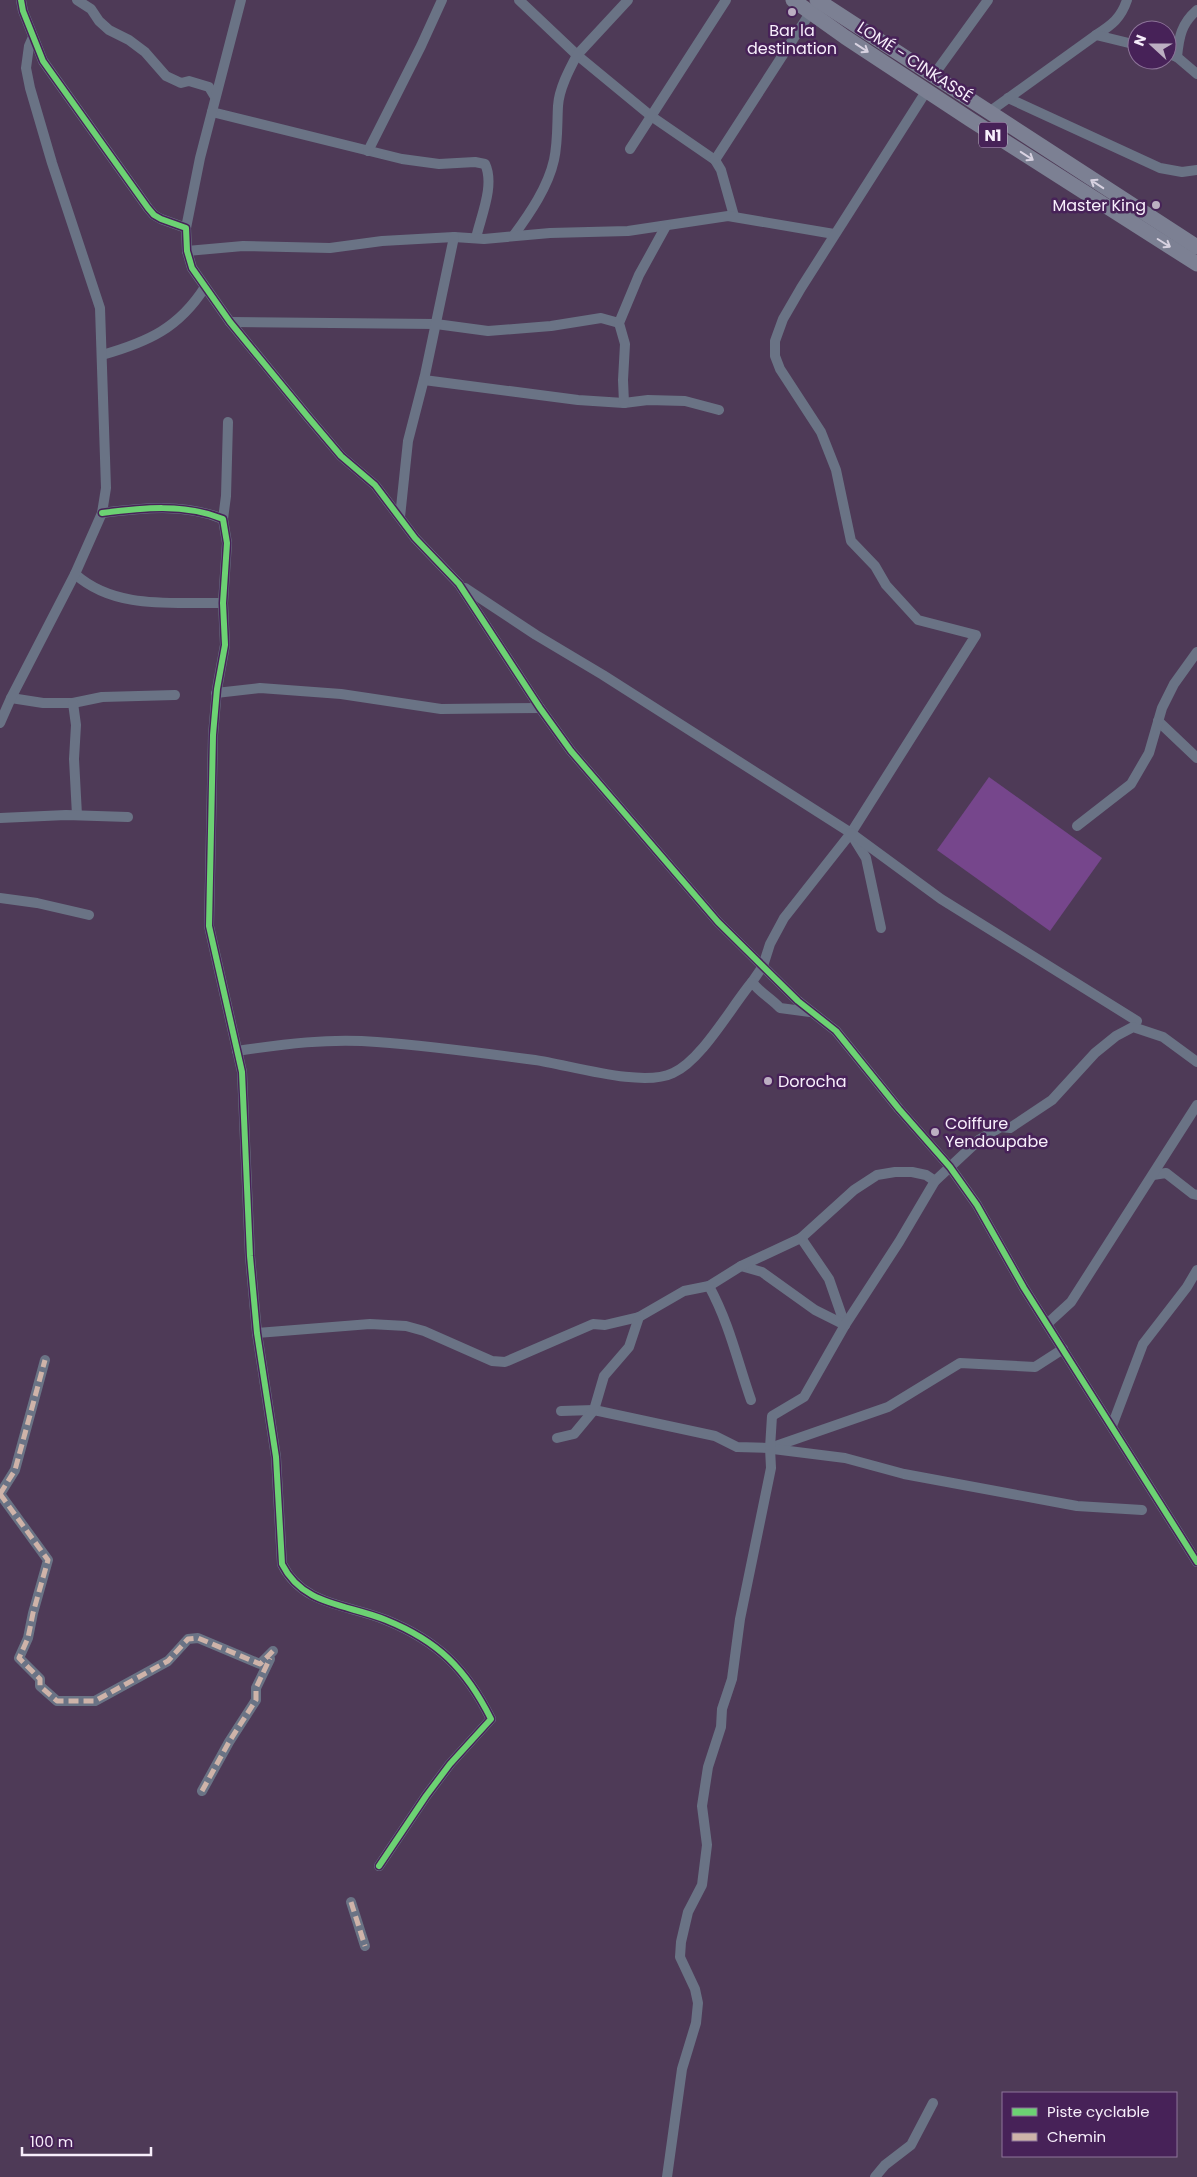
<svg xmlns="http://www.w3.org/2000/svg" width="1197" height="2177" font-family="Poppins,sans-serif">
<style>
.green{fill:#76468c}
.lines{fill:none;stroke-linecap:round;stroke-linejoin:round}
.minor{stroke:#6a7385;stroke-width:10}
.highway{stroke:#7c8093;stroke-width:15}
.quiet{stroke:#ceb3a9;stroke-width:5;stroke-dasharray:10 5;stroke-linecap:butt}
.cycleway-casing{stroke:#472258;stroke-width:9}
.cycleway{stroke:#6cd273;stroke-width:6}
.oneway{stroke:#d8d2e1}
.poi-dot{fill:#bcafc2;stroke:#472258;stroke-width:2}
.labels{text-anchor:middle;dominant-baseline:central;stroke-width:5;stroke-linejoin:round;paint-order:stroke}
.shield{fill:#472258;stroke:#c2b1ca;stroke-width:1}
.shield-label{font-size:15px;font-weight:bold;fill:#f7eefb}
.poi-label{font-size:16px;fill:#f7eefb;stroke:#472258;text-anchor:start}
.street-label{font-size:16px;fill:#f7eefb;stroke:#472258}
</style>
<rect width="100%" height="100%" fill="#4e3a57"/>
<path class="green" d="M989,777L1102,858L1050,931L937,850Z"/>
<g class="lines">
<g class="minor">
<path d="M21,0L23,11L43,61L148,208L154,215L161,219L186,228L187,251L192,268L230,322L308,417L341,456L375,485L415,538L459,584L540,708L571,751L718,922L798,1001L836,1031L899,1109L950,1167L977,1205L1024,1288L1197,1562"/>
<path d="M77,0L91,9L99,21L109,30L129,40L145,52L166,76L181,83L189,81L209,87L215,97"/>
<path d="M519,0L577,55L651,116L715,160"/>
<path d="M1096,35C1112,25 1121,18 1127,0"/>
<path d="M1167,53L1177,57L1197,74"/>
<path d="M1177,57C1179,37 1181,24 1197,10"/>
<path d="M933,76L988,0"/>
<path d="M1008,98L1160,168L1182,172L1197,170"/>
<path d="M212,112L402,159L439,164L475,162L485,164C495,185 481,216 476,238"/>
<path d="M989,112L1096,35L1137,45"/>
<path d="M630,149L726,0"/>
<path d="M368,151L421,46L442,0"/>
<path d="M734,216L721,170L715,160L810,13"/>
<path d="M186,228L200,158L241,0"/>
<path d="M514,235C530,213 548,187 554,160C558,142 557,124 558,106C559,89 569,70 577,55L628,0"/>
<path d="M187,251L243,246L330,248L382,241L454,237L484,239L550,233L628,231L728,216L834,234"/>
<path d="M230,322L436,324L488,331L551,326L601,318L619,323"/>
<path d="M102,355C148,342 179,328 205,287"/>
<path d="M424,380L578,400L624,403L648,400L685,401L719,410"/>
<path d="M624,403L623,380L625,344L619,323L639,275L666,226"/>
<path d="M102,513C142,508 184,503 223,519L227,543L223,603L225,645L217,689L213,735L209,926L242,1072L250,1256L257,1333L276,1457L282,1564C303,1606 347,1604 386,1620C438,1641 466,1669 491,1719L450,1764L426,1796L379,1866"/>
<path d="M400,517L408,441L425,375L454,237"/>
<path d="M223,519L226,496L228,422"/>
<path d="M75,574C115,610 173,602 223,603"/>
<path d="M465,588L536,635L603,675L851,833L976,635L918,620L886,585L875,566L851,541L836,470L821,432L780,369L775,356V341L783,319L801,288L927,90"/>
<path d="M216,693L260,688L341,694L441,709L540,708"/>
<path d="M11,698L43,703H73L102,697L175,695"/>
<path d="M73,703L76,725L74,759L77,815"/>
<path d="M1158,721L1197,758"/>
<path d="M0,723L11,698L75,574L102,513L106,488L100,308L52,163L30,88L26,68L29,46L33,37"/>
<path d="M0,818L66,815L128,817"/>
<path d="M1077,826L1131,784L1149,753L1162,708L1174,684L1197,652"/>
<path d="M853,837L866,858L881,928"/>
<path d="M0,898L37,903L89,915"/>
<path d="M752,982L763,966L770,944L784,918L851,833L941,899L1137,1021"/>
<path d="M237,1051C284,1044 329,1038 377,1042C429,1046 483,1053 535,1060C570,1065 642,1088 673,1073C702,1060 731,1007 752,982C760,993 771,998 780,1008L810,1012"/>
<path d="M1153,1175L1166,1173L1193,1194L1197,1195"/>
<path d="M801,1238L829,1279L845,1325"/>
<path d="M741,1266L762,1272L815,1310L845,1325"/>
<path d="M709,1286C730,1325 737,1360 751,1400"/>
<path d="M1047,1324L1071,1302L1197,1105"/>
<path d="M257,1333L370,1324L406,1326L424,1331L492,1361L505,1362L593,1324L605,1325L639,1317L684,1291L709,1286L741,1266L801,1238L854,1190L877,1175L895,1172H912L926,1175L935,1181"/>
<path d="M561,1411L594,1410L715,1436L737,1447L770,1448L888,1407L960,1363L1035,1367L1063,1349"/>
<path d="M1112,1426L1143,1344L1187,1287L1197,1270"/>
<path d="M557,1438L574,1434L594,1410L604,1376L629,1347L639,1317"/>
<path d="M773,1449L845,1458L904,1474L1077,1506L1142,1510"/>
<path d="M0,1494L48,1560L33,1613L28,1638L19,1658L40,1679V1686L57,1701H95L168,1661L188,1639L198,1638L260,1664L273,1651"/>
<path d="M0,1494L15,1470L45,1360"/>
<path d="M202,1791L229,1742L256,1700V1688L270,1659"/>
<path d="M351,1902L365,1946"/>
<path d="M667,2177L682,2069L696,2023L698,2003L695,1989L680,1957L681,1942L688,1912L702,1885L707,1845L702,1806L708,1767L721,1727L722,1709L732,1679L740,1619L771,1468L770,1448L772,1416L804,1397L845,1325L899,1242L935,1181L980,1139L1001,1127L1010,1128L1052,1100L1095,1053L1116,1036L1133,1027L1163,1037L1197,1062"/>
<path d="M875,2177L885,2165L911,2145L933,2103"/>
</g>
<g class="highway">
<path d="M793,0L845,37L971,120L1197,264"/>
<path d="M817,0L1197,247"/>
</g>
<g class="quiet">
<path d="M0,1494L48,1560L33,1613L28,1638L19,1658L40,1679V1686L57,1701H95L168,1661L188,1639L198,1638L260,1664L273,1651"/>
<path d="M0,1494L15,1470L45,1360"/>
<path d="M202,1791L229,1742L256,1700V1688L270,1658"/>
<path d="M351,1902L365,1946"/>
</g>
<g class="cycleway-casing">
<g id="cycleway">
<path d="M21,0L23,11L43,61L148,208L154,215L161,219L186,228L187,251L192,268L230,322L308,417L341,456L375,485L415,538L459,584L540,708L571,751L718,922L798,1001L836,1031L899,1109L950,1167L977,1205L1024,1288L1197,1562"/>
<path d="M102,513C142,508 184,503 223,519L227,543L223,603L225,645L217,689L213,735L209,926L242,1072L250,1256L257,1333L276,1457L282,1564C303,1606 347,1604 386,1620C438,1641 466,1669 491,1719L450,1764L426,1796L379,1866"/>
</g>
</g>
<use href="#cycleway" class="cycleway"/>
</g>
<defs><path id="oneway-shaft" d="M-6 0H5M1.5-3L5.5 0L1.5 3" fill="none" stroke-width="1.6" stroke-linecap="round" stroke-linejoin="round" transform="scale(1.25)"/></defs>
<g class="oneway">
<use href="#oneway-shaft" transform="translate(862 48) rotate(33)"/>
<use href="#oneway-shaft" transform="translate(1027 156) rotate(33)"/>
<use href="#oneway-shaft" transform="translate(1097 184) rotate(-147)"/>
<use href="#oneway-shaft" transform="translate(1164 243) rotate(32)"/>
</g>
<g class="poi-dot">
<circle cx="792" cy="12" r="5"/>
<circle cx="1156" cy="205" r="5"/>
<circle cx="768" cy="1081" r="5"/>
<circle cx="935" cy="1132" r="5"/>
</g>
<g class="labels">
<rect class="shield" x="979" y="122.5" width="28" height="25" rx="4"/>
<g class="shield-label">
<text x="993" y="135">N1</text>
</g>
<g class="poi-label">
<text x="792" y="30" text-anchor="middle">Bar la<tspan x="792" dy="18">destination</tspan></text>
<text x="1146" y="205" text-anchor="end">Master King</text>
<text x="778" y="1081">Dorocha</text>
<text x="945" y="1123">Coiffure<tspan x="945" dy="18">Yendoupabe</tspan></text>
</g>
<g class="street-label">
<text transform="translate(915 62) rotate(33)">LOMÉ - CINKASSÉ</text>
</g>
</g>
<rect x="1002" y="2092" width="175" height="65" fill="#472258" stroke="#8d7499"/>
<rect x="1012" y="2108" width="25" height="8" fill="#6cd273" stroke="#8d7499"/>
<text x="1047" y="2117" font-size="15" fill="#f7eefb">Piste cyclable</text>
<rect x="1012" y="2133" width="25" height="8" fill="#ceb3a9" stroke="#8d7499"/>
<text x="1047" y="2142" font-size="15" fill="#f7eefb">Chemin</text>
<g transform="translate(1152 45) rotate(291)"><circle r="24" fill="#472258" stroke="#8d7499"/>
<path d="M0-4L9 19L0 12L-9 19Z" fill="#bcafc2"/>
<text y="-8" font-size="14" font-weight="bold" text-anchor="middle" fill="#f7eefb">N</text>
</g>
<path d="M22 2147v8h129v-8" fill="none" stroke="#f7eefb" stroke-width="2.5"/>
<text x="30" y="2147" font-size="15" fill="#f7eefb" stroke="#472258" stroke-width="4" paint-order="stroke">100 m</text>
</svg>
